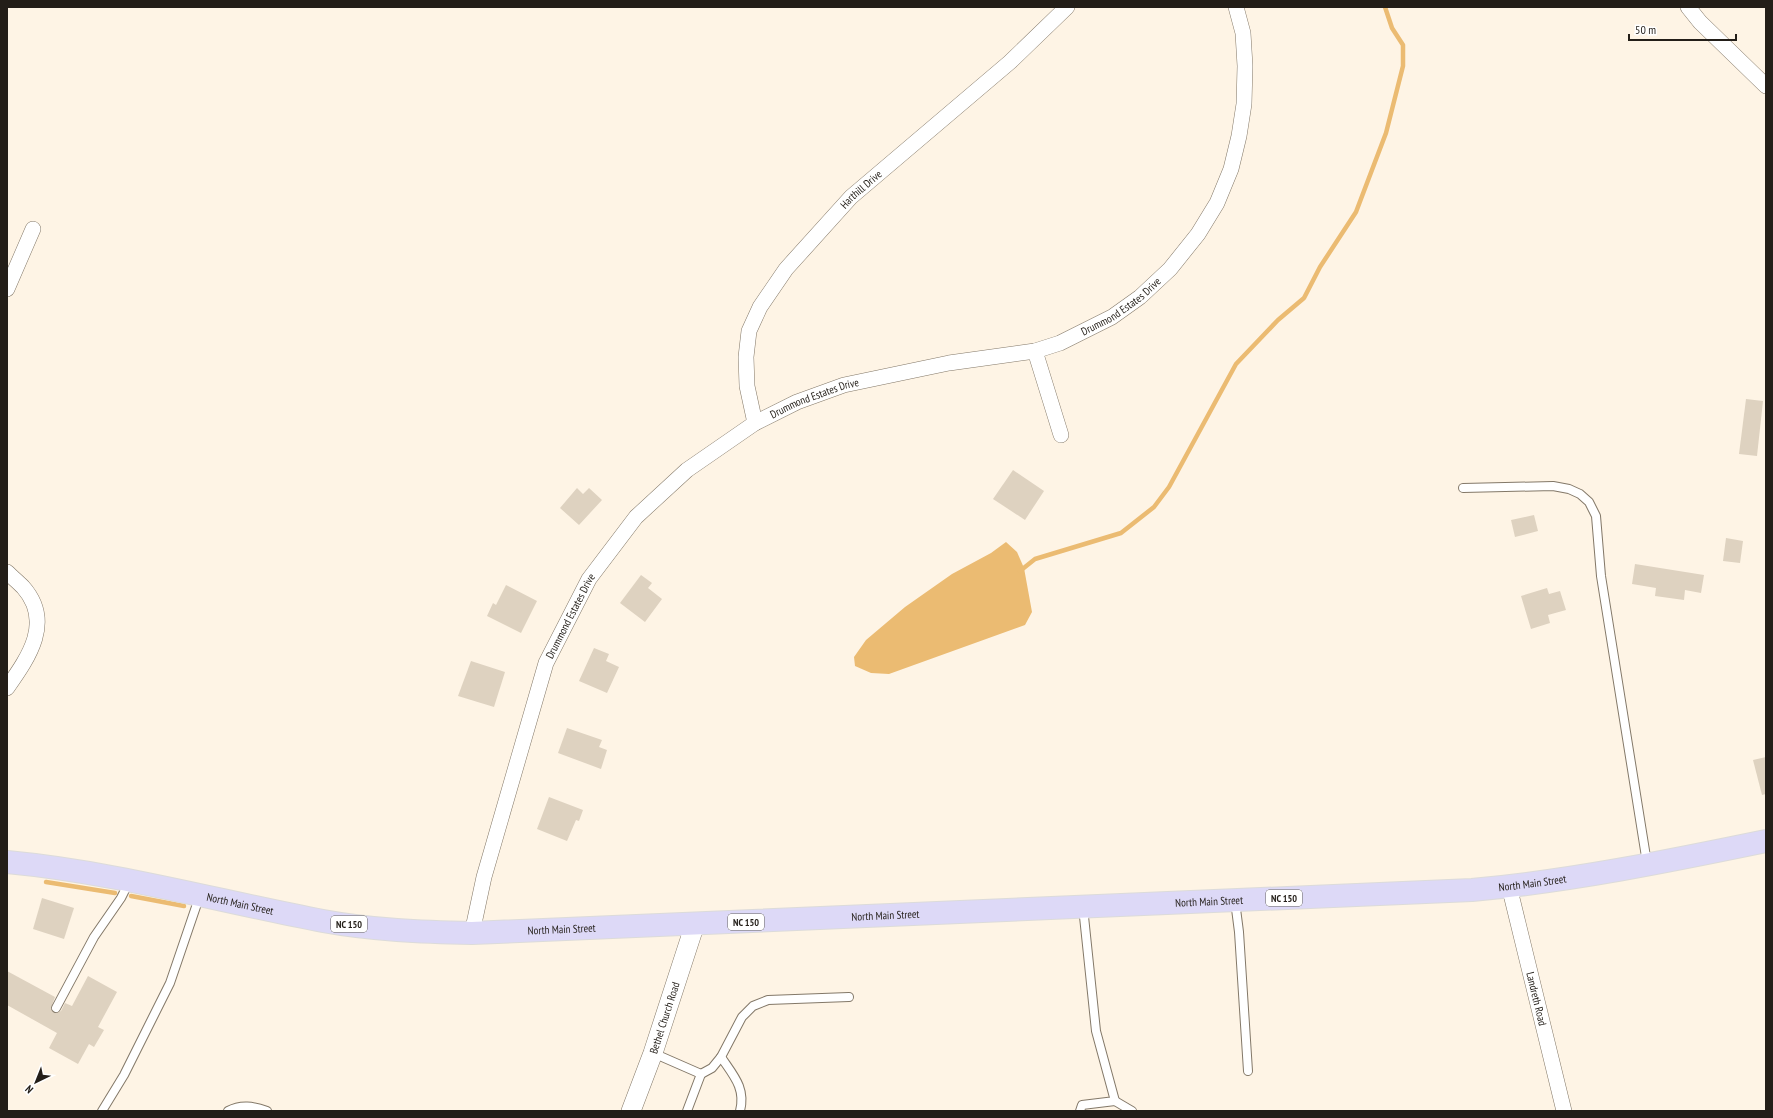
<svg xmlns="http://www.w3.org/2000/svg" width="1773" height="1118" font-family="'PT Sans Narrow',sans-serif">
<style>
.water{fill:#ebbb72}
.lines{fill:none;stroke-linecap:round;stroke-linejoin:round}
.stream{stroke:#ebbb72;stroke-width:4.5}
.building{fill:#ded2c0}
.service-casing{stroke:#837868;stroke-width:10}
.minor-casing{stroke:#837868;stroke-width:16}
.tertiary-casing{stroke:#837868;stroke-width:20}
.primary-casing{stroke:#dcdbda;stroke-width:24}
.service{stroke:#fff;stroke-width:8}
.minor{stroke:#fff;stroke-width:15}
.tertiary{stroke:#fff;stroke-width:19}
.primary{stroke:#ddd9f7;stroke-width:22}
.labels{text-anchor:middle;dominant-baseline:central;stroke-width:3;stroke-linejoin:round;paint-order:stroke}
.shield{fill:#fff;stroke:#65625d;stroke-width:1}
.shield-label{font-size:10px;font-weight:bold;fill:#231e18}
.street-label{font-size:11px;fill:#231e18;stroke:#fff}
</style>
<rect width="100%" height="100%" fill="#fef4e5"/>
<path class="water" d="M1006,542L1017,552L1024,568L1032,612L1025,625L889,674L871,673L855,666L854,657L866,640L905,607L952,574L991,553Z"/>
<g class="lines">
<g class="stream">
<path d="M1020,571L1035,559L1121,533L1154,507L1169,487L1236,364L1278,320L1304,298L1320,267L1356,212L1386,133L1403,66V45L1392,28L1385,7"/>
<path d="M46,882L115,893"/>
<path d="M131,896L184,906"/>
</g>
</g>
<g class="building">
<path d="M1746,399L1763,401L1757,456L1739,454Z"/>
<path d="M1013,470L1044,491L1025,520L993,499Z"/>
<path d="M577,488L583,494L589,488L602,500L579,525L560,508Z"/>
<path d="M1534,515L1538,531L1515,537L1511,520Z"/>
<path d="M1726,538L1743,541L1740,563L1723,561Z"/>
<path d="M1635,564L1704,575L1701,593L1685,590L1684,600L1655,596L1656,588L1632,584Z"/>
<path d="M641,575L652,583L648,588L662,599L645,622L620,603Z"/>
<path d="M506,585L537,601L521,633L487,616L493,603L496,605Z"/>
<path d="M1547,588L1549,594L1560,591L1566,610L1548,615L1550,623L1531,629L1521,596Z"/>
<path d="M594,648L609,654L606,661L619,667L607,693L579,681Z"/>
<path d="M471,661L505,672L494,707L458,696Z"/>
<path d="M567,728L602,740L599,747L607,750L601,769L558,753Z"/>
<path d="M1766,757V794L1762,795L1753,760Z"/>
<path d="M549,797L583,810L579,821L576,820L567,841L537,829Z"/>
<path d="M42,898L74,908L64,939L33,929Z"/>
<path d="M7,971L55,997L51,1008L52,1011L56,1013L61,1011L65,1003L72,1006L88,976L117,992L98,1027L104,1030L94,1047L89,1044L78,1064L49,1048L57,1033L7,1005Z"/>
</g>
<g class="lines">
<g class="service-casing">
<g id="service">
<path d="M1463,488L1553,486L1569,489L1580,494L1589,502L1596,516L1601,576L1647,863"/>
<path d="M1235,901L1239,932L1248,1071"/>
<path d="M56,1008L94,937L121,898L129,882"/>
<path d="M653,1053L701,1074L687,1111"/>
<path d="M721,1057C733,1075 746,1088 740,1111"/>
<path d="M701,1074L712,1068L721,1057L742,1017L753,1006L768,1000L849,997"/>
<path d="M1115,1101L1132,1111"/>
<path d="M102,1111L124,1075L170,983L200,895"/>
<path d="M228,1111C241,1104 253,1106 267,1111"/>
<path d="M1080,1111L1082,1105L1115,1101L1096,1031L1083,907"/>
</g>
</g>
<g class="minor-casing">
<g id="minor">
<path d="M1688,7L1700,22L1766,86"/>
<path d="M7,289L33,229"/>
<path d="M1035,351L1061,435"/>
<path id="s1" d="M755,423L747,386L746,357L749,331L760,307L786,269L851,197L1010,62L1067,7"/>
<path d="M7,572C12,577 18,582 23,587C54,622 28,658 7,688"/>
<path id="s2" d="M1509,886L1564,1111"/>
<path id="s3" d="M472,933L484,877L546,663L589,579L636,517L687,470L755,423L797,402L844,385L949,363L1035,351L1060,343L1112,317L1140,297L1170,269L1198,234L1217,203L1231,169L1239,136L1244,104L1245,66L1243,33L1236,7"/>
</g>
</g>
<g class="tertiary-casing">
<g id="tertiary">
<path id="s4" d="M631,1111L653,1053L695,924"/>
</g>
</g>
<g class="primary-casing">
<g id="primary">
<path id="s5" d="M7,862C114,872 218,901 323,921C372,930 422,932 472,933L1472,890C1571,881 1669,861 1766,841"/>
</g>
</g>
<use href="#service" class="service"/>
<use href="#minor" class="minor"/>
<use href="#tertiary" class="tertiary"/>
<use href="#primary" class="primary"/>
</g>
<g class="labels">
<g class="shield">
<rect x="1266" y="890" width="36" height="16" rx="3"/>
<rect x="728" y="914" width="36" height="16" rx="3"/>
<rect x="331" y="916" width="36" height="16" rx="3"/>
</g>
<g class="shield-label">
<text x="1284" y="898">NC 150</text>
<text x="746" y="922">NC 150</text>
<text x="349" y="924">NC 150</text>
</g>
<g class="street-label">
<text stroke="none"><textPath href="#s1" startOffset="275">Harthill Drive</textPath></text>
<text stroke="none"><textPath href="#s3" startOffset="993">Drummond Estates Drive</textPath></text>
<text stroke="none"><textPath href="#s3" startOffset="669">Drummond Estates Drive</textPath></text>
<text stroke="none"><textPath href="#s3" startOffset="333">Drummond Estates Drive</textPath></text>
<text stroke="none"><textPath href="#s5" startOffset="1533">North Main Street</textPath></text>
<text stroke="none"><textPath href="#s5" startOffset="1209">North Main Street</textPath></text>
<text stroke="none"><textPath href="#s5" startOffset="237">North Main Street</textPath></text>
<text stroke="none"><textPath href="#s5" startOffset="885">North Main Street</textPath></text>
<text stroke="none"><textPath href="#s5" startOffset="561">North Main Street</textPath></text>
<text stroke="none"><textPath href="#s2" startOffset="116">Landreth Road</textPath></text>
<text stroke="none"><textPath href="#s4" startOffset="99">Bethel Church Road</textPath></text>
</g>
</g>
<rect width="1773" height="1118" fill="none" stroke="#231e18" stroke-width="16"/>
<g transform="translate(36 1082) rotate(223)" stroke="#ffffff" stroke-width="3" paint-order="stroke">
<path d="M0-3L7 15L0 10L-7 15Z" fill="#231e18"/>
<text y="-6" font-size="11" font-weight="bold" text-anchor="middle" fill="#231e18">N</text>
</g>
<path d="M1629 34v6h107v-6" fill="none" stroke="#231e18" stroke-width="2"/>
<text x="1635" y="34" font-size="12" fill="#231e18" stroke="#ffffff" stroke-width="3" paint-order="stroke">50 m</text>
</svg>
